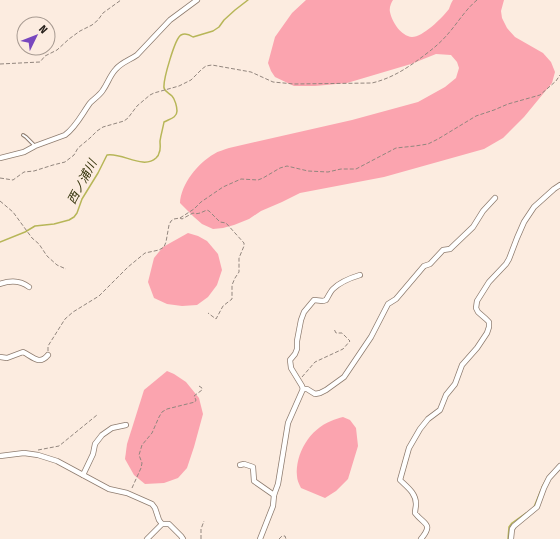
<svg xmlns="http://www.w3.org/2000/svg" width="560" height="539" font-family="'Fira Sans Condensed','Noto Sans JP',sans-serif">
<style>
.green{fill:#fba4af}
.lines{fill:none;stroke-linecap:round;stroke-linejoin:round}
.stream{stroke:#b7b658;stroke-width:1.5}
.service-casing{stroke:#8e7c6f;stroke-width:4}
.minor-casing{stroke:#8e7c6f;stroke-width:6}
.path{stroke:#92867e;stroke-width:1;stroke-dasharray:4 2;stroke-linecap:butt}
.service{stroke:#fff;stroke-width:2}
.minor{stroke:#fff;stroke-width:4.5}
.labels{text-anchor:middle;dominant-baseline:central;stroke-width:4;stroke-linejoin:round;paint-order:stroke}
.water-label{font-size:12px;font-style:italic;fill:#35340b;stroke:#fcece0}
</style>
<rect width="100%" height="100%" fill="#fcece0"/>
<g class="green">
<path d="M306,0H393C391,3 389,8 390,12C392,22 401,36 412,37C423,37 442,18 449,9C450,6 451,3 453,0H504L501,11L502,18L507,28L515,37L543,53L551,62L555,72L552,83L524,117L503,138L484,149L384,177L300,193L282,202L261,211L249,219L234,225L223,228L213,229L202,224L194,217L180,203C181,184 198,163 214,154C218,151 224,150 229,148L352,120L418,102L445,87L456,78L459,68L457,62L451,55L436,54L411,64L347,83L315,86H294L275,77L271,71L268,63L275,37L292,13Z"/>
<path d="M188,233L198,236L207,241L218,254L222,270L217,285L208,297L197,305L182,306L167,304L154,298L148,282L154,258L163,247Z"/>
<path d="M167,371L174,374L186,382L199,398L203,414L194,447L187,468L178,478L164,483L145,484L134,475L125,459L127,444L144,390Z"/>
<path d="M343,417L350,420L356,428L358,446L348,479L336,491L325,498L301,488C299,484 297,480 297,476C295,454 310,429 331,421C335,419 339,418 343,417Z"/>
</g>
<g class="lines">
<g class="stream">
<path d="M0,242L25,232L35,226L54,224L69,220L74,217L77,213L82,199L98,173L107,155C122,152 143,170 156,158C157,157 159,155 159,153C161,150 160,145 160,141C161,134 163,128 164,122C169,119 177,118 177,111C177,107 175,99 172,96C169,93 165,92 164,88C163,80 175,38 181,35C185,33 190,35 193,37L213,31L219,27L224,20L235,10L248,0"/>
<path d="M542,487L547,478"/>
<path d="M534,507L541,490"/>
<path d="M508,539L509,527L512,523L526,513"/>
</g>
<g class="service-casing">
<path id="service" d="M23,135L26,137L35,146"/>
</g>
<g class="minor-casing">
<g id="minor">
<path d="M0,158L24,152L35,146L65,135C76,127 82,114 90,103C94,99 100,95 103,90C108,83 110,75 116,69C122,62 130,60 137,55L170,20L197,0"/>
<path d="M0,284C11,280 20,280 29,287"/>
<path d="M0,357L7,358L23,352C32,356 39,366 48,355"/>
<path d="M303,389L302,386L291,368L290,360L295,354L297,349V341L301,320L304,312L314,300L323,301L326,300C328,297 330,292 333,289C340,282 350,278 360,275"/>
<path d="M0,456L24,453L38,455L57,461L109,489L127,493L152,504L155,508L159,520L162,524"/>
<path d="M240,465L244,464L253,467L254,481L274,495"/>
<path d="M83,475L93,454L95,444L102,435L112,428L126,425"/>
<path d="M147,539L162,524H169L181,536L183,539"/>
<path d="M260,539L273,506L274,495L278,484L288,423L303,389H307L315,394L320,393L326,390L344,377L371,337L388,304L396,299L424,266L430,264L443,250L450,249L473,227L483,211L495,198"/>
<path d="M421,539C434,523 424,525 415,513C415,510 416,507 416,504C416,493 407,487 400,480L409,448L420,429L428,419L440,410L446,395L455,384L462,365L477,348L487,333L489,327V322L486,319L478,312L476,308L477,301L489,282L506,264L509,259L517,238L524,222L534,207L554,189L560,185"/>
<path d="M511,539L512,529L514,526L537,507L544,488L549,478L560,466"/>
</g>
</g>
<g class="path">
<path d="M0,64L40,62L45,56L57,50L69,39L80,31L92,25L98,20L103,13L121,0"/>
<path d="M0,178L13,180L24,172L34,171L53,165L65,162L74,155L78,148L90,138L97,131L103,127L124,121L128,118L137,106L150,95L154,93L179,86L191,80L202,69L206,66L212,65L251,72L273,82L294,84L372,83C393,78 409,67 426,54C434,48 441,42 447,35C457,24 465,10 477,0"/>
<path d="M0,201L13,212L32,238L39,244L47,256L57,265L66,269"/>
<path d="M180,218L194,209L201,202L223,187L241,179L258,180L263,178L280,168L287,166L308,171L328,172L341,169H356L396,148L415,146L428,144L438,139L476,116L494,110L508,104L540,95L556,81L560,75"/>
<path d="M48,351V346L65,319L73,312L99,296L128,267L145,253L159,250L164,247L166,242L169,225L171,221L174,219L180,218L182,219L193,213C198,215 202,212 207,210L209,211L220,222L226,223L244,243V246L239,258V272L235,278L232,285V299L223,306L216,319L208,313"/>
<path d="M302,377L315,362L343,349L350,341L342,333H336L334,329"/>
<path d="M38,450L59,446L97,415"/>
<path d="M132,488L141,468L142,463L139,455L142,445L152,433L159,417L162,412L167,409L195,402L196,400L194,396L202,390V388L199,386"/>
<path d="M201,539V529L204,521"/>
<path d="M279,539L282,536H285L286,539"/>
</g>
<use href="#service" class="service"/>
<use href="#minor" class="minor"/>
</g>
<g class="labels">
<g class="water-label">
<text transform="translate(82 182) rotate(-62)">西ノ浦川</text>
</g>
</g>
<g transform="translate(36 36) rotate(47)"><circle r="19" fill="#fcece0" stroke="#a79a91"/>
<path d="M0-3L7 15L0 10L-7 15Z" fill="#7847be"/>
<text y="-6" font-size="11" font-weight="bold" text-anchor="middle" fill="#27201b">N</text>
</g>
</svg>
